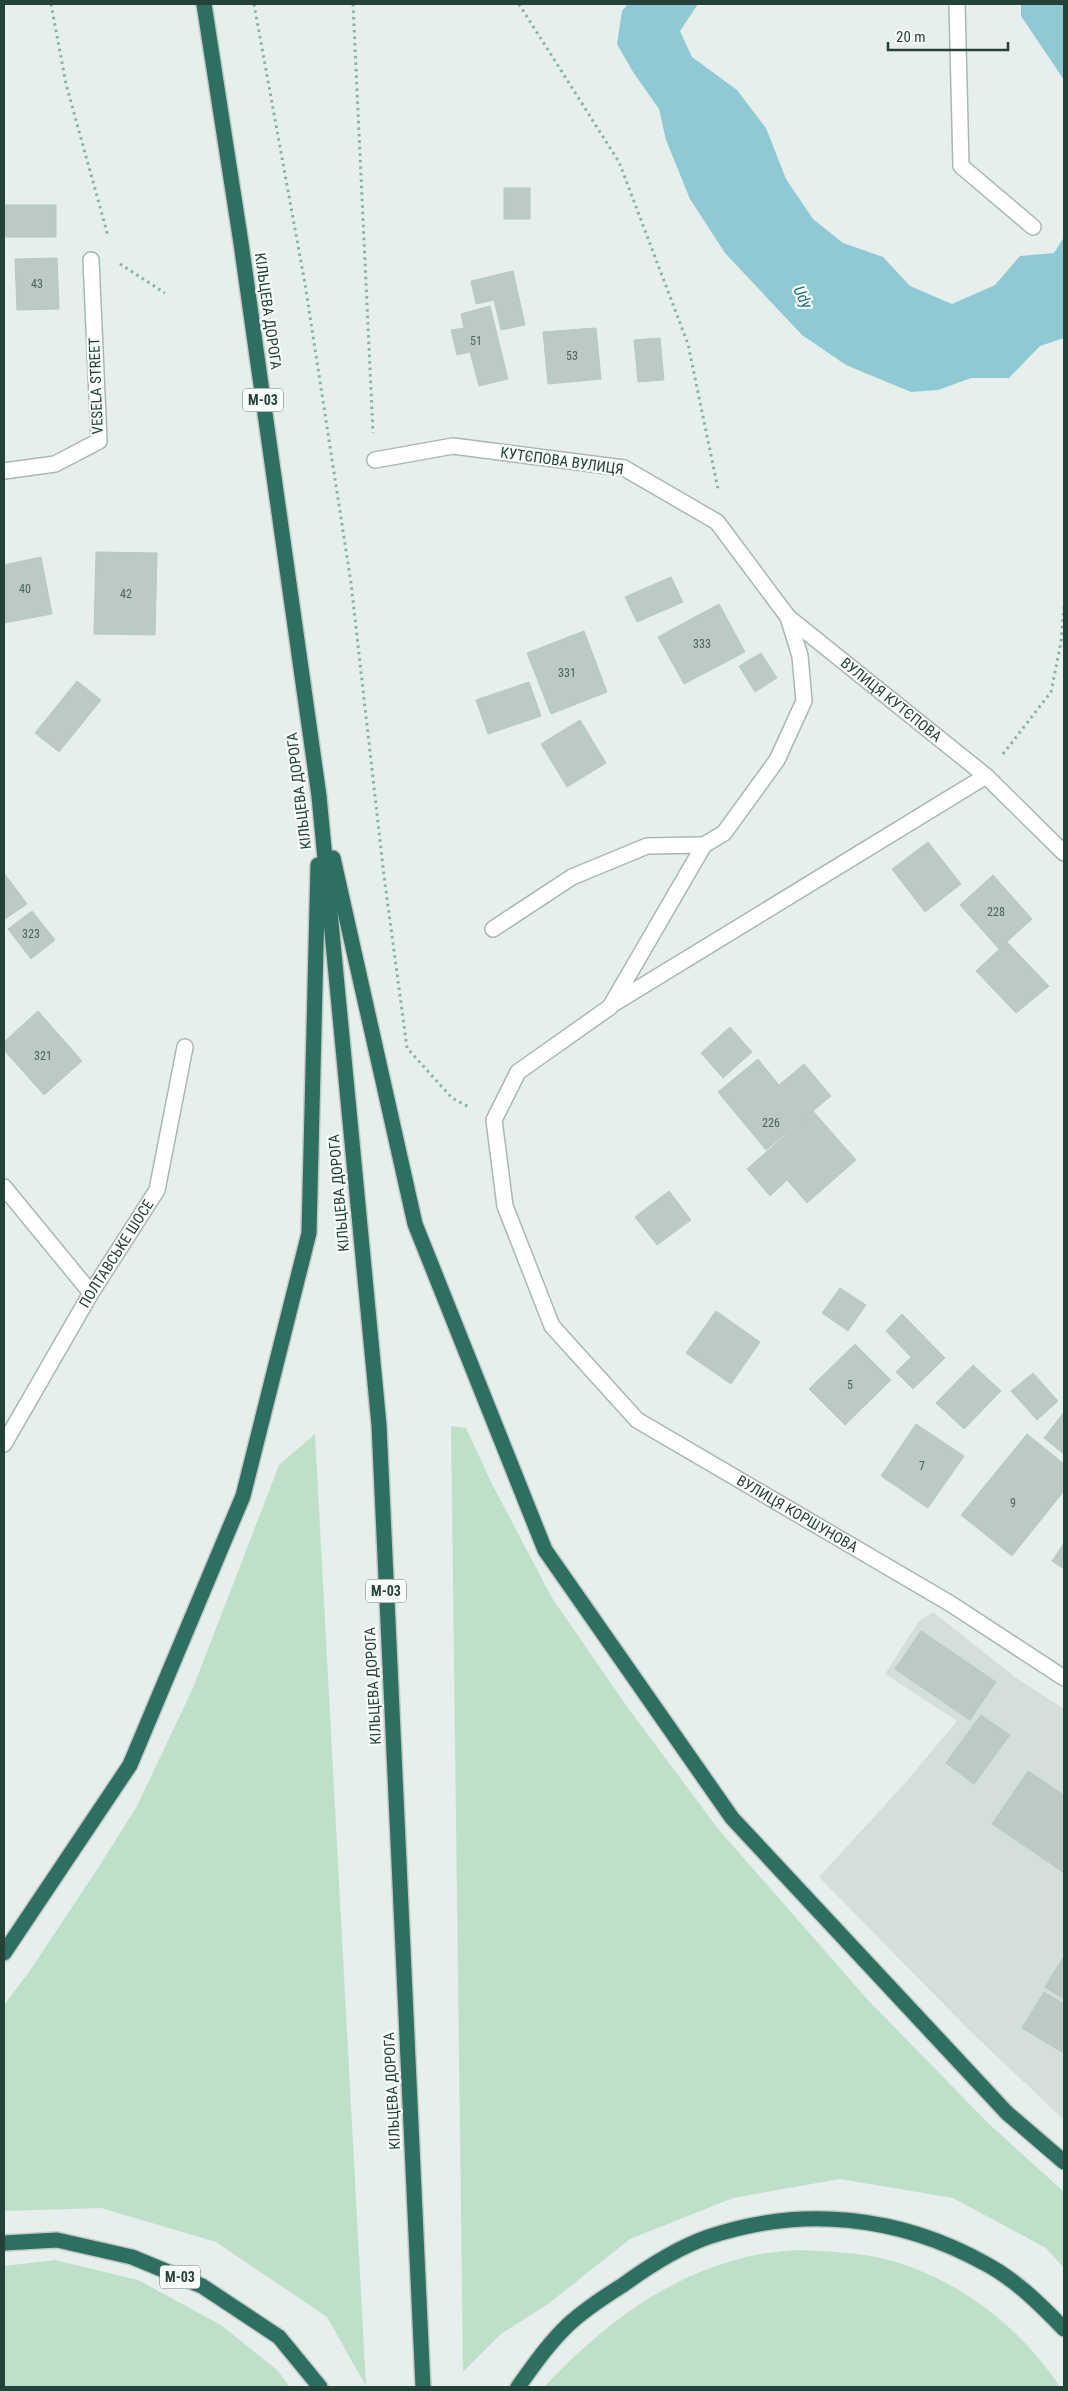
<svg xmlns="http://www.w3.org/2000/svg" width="1068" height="2391" font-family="'Roboto Condensed',sans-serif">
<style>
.built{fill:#d4dfda}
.green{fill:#bfe0c8}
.water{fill:#8ec9d4}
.building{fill:#bbcac4;stroke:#b8c9c2}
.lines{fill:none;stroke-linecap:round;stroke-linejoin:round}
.minor-casing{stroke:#a8b8b2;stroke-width:18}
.highway-casing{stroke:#c2cac8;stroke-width:18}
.path{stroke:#86b3a5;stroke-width:3;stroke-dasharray:2.5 4;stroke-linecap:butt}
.minor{stroke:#fff;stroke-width:15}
.highway{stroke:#2f6f62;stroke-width:15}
.labels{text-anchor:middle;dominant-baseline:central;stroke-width:4.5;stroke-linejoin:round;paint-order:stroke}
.number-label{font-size:12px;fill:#4a645c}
.shield{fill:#f7fbf9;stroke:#637a73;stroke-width:1}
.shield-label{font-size:14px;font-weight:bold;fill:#24423a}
.street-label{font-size:15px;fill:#24423a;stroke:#f7fbf9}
.water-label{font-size:16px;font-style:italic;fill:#1c6f80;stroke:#f7fbf9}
</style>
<rect width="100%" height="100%" fill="#e6efeb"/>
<path class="built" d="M933,1612L1015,1677L1064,1709V2120L970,2031L819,1877L906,1782L957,1721L885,1674L919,1621Z"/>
<g class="green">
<path d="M451,1426L466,1428L492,1484L552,1598L628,1708L719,1830L867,1999L989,2124L1064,2192V2268L1046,2248L953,2198L840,2179L733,2198L630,2239L548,2304L501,2334L463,2372Z"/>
<path d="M315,1434L366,2386L327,2317L216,2242L101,2208L4,2211V2005L29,1972L100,1865L137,1806L193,1688L279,1465Z"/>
<path d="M795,2250C826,2251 858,2252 889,2260C960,2280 1020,2327 1060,2387H544C602,2326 663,2278 746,2257C761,2253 779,2252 795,2250Z"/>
<path d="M55,2260L138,2280L221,2325L277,2370L290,2387H4V2266Z"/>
</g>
<g class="water">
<path d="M628,4H698L680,31L692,57L737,90L766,128L786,179L813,219L843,243L883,257L910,286L952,304L995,285L1020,256L1054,253L1064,237V338L1040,346L1009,378H971L938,390L911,392L846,365L802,335L725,253L690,199L666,140L659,109L633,72L617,44L622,11Z"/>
<path d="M1021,4H1064V80L1021,16Z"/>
</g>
<g class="building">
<rect x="504" y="188" width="26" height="31"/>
<rect x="4" y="205" width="52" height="32"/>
<path d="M57,258L59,309L17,310L15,259Z"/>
<path d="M513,271L525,325L501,330L494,300L476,304L471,281Z"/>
<path d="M490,306L508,379L479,386L470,352L457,355L451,330L464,328L461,314Z"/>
<path d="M596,328L601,379L548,384L543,332Z"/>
<path d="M660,338L664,380L638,382L634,340Z"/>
<path d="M96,552L157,553L155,635L94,634Z"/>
<path d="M41,557L52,614L4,623V565Z"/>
<path d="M671,577L683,602L637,622L625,597Z"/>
<path d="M719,604L745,652L684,684L658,637Z"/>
<path d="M584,631L607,692L551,714L527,653Z"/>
<path d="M761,653L777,678L755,692L739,666Z"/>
<path d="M77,681L101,700L59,752L35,733Z"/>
<path d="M529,682L541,716L488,734L476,700Z"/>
<path d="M580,720L606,763L567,787L541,744Z"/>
<path d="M928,842L961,884L925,912L892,869Z"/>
<path d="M4,873L27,904L5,919L4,918Z"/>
<path d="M993,875L1032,919L999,949L960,905Z"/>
<path d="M32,911L55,940L31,959L8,929Z"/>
<path d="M1007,942L1049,986L1016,1013L976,971Z"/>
<path d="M38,1011L82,1061L44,1095L4,1050V1042Z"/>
<path d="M730,1027L752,1052L723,1078L701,1053Z"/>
<path d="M758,1059L779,1085L804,1064L831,1096L766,1150L718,1092Z"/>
<path d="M813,1111L856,1160L807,1203L787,1180L770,1196L747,1169Z"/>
<path d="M669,1191L691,1220L657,1245L635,1217Z"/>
<path d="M840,1288L866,1305L848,1331L822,1313Z"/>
<path d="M716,1311L760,1342L731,1384L686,1353Z"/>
<path d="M902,1314L945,1358L913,1389L896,1372L911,1357L886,1331Z"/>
<path d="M855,1344L891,1380L845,1425L809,1389Z"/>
<path d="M973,1365L1001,1391L964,1429L936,1403Z"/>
<path d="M1033,1373L1058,1401L1037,1420L1011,1391Z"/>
<path d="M1064,1412V1454L1044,1438Z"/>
<path d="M916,1424L964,1456L928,1508L881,1476Z"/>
<path d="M1027,1434L1064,1464V1491L1012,1556L961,1515Z"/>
<path d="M1064,1543V1569L1052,1561Z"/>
<path d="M921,1631L996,1682L970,1720L895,1669Z"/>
<path d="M981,1715L1010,1735L974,1784L946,1763Z"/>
<path d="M1028,1771L1064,1795L1063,1872L992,1824Z"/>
<path d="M1064,1956V1999L1045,1987Z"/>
<path d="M1044,1992L1064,2004V2053L1022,2028Z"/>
</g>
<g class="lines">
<g class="minor-casing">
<g id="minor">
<path d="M957,4L961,166L1033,227"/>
<path id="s1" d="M375,460L453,446L624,468L717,522L788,617L986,776L1064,853"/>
<path d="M4,471L55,464L99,441L91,260"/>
<path id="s2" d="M788,617L800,656L804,701L777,760L724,833L704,845L610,1007L518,1072L494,1120L505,1206L552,1326L637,1420L951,1604L1064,1678"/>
<path d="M493,929L572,877L647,846L704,845"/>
<path d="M613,1004L986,776"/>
<path d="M4,1187L91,1293"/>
<path id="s3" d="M4,1444L91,1293L157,1190L185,1047"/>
</g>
</g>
<g class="highway-casing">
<g id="highway">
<path d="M204,4L241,243L319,796L379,1425L423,2387"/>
<path d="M333,858L415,1224L545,1550L732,1818L1007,2113L1064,2162"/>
<path d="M4,1953L130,1765L243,1496L309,1233L318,865"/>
<path d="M4,2243L57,2240L132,2257L202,2286L279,2337L320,2387"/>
<path d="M518,2387C533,2366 549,2343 568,2325C584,2310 604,2297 623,2285C649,2266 677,2248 708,2237C803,2205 900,2216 986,2264C1016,2280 1041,2305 1064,2329"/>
</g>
</g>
<g class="path">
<path d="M51,4L66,84L108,236"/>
<path d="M254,4L305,284L351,583L384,876L407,1048L452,1098L469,1107"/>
<path d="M353,4L373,433"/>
<path d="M519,4L619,162L688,344L718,489"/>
<path d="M120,264L165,293"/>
<path d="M1003,754L1051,692L1061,642L1064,607"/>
</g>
<use href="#minor" class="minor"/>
<use href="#highway" class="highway"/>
</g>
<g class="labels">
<g class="number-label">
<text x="37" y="284">43</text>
<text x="476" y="341">51</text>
<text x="572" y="356">53</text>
<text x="25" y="589">40</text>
<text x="126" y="594">42</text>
<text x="702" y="644">333</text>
<text x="567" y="673">331</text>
<text x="996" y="912">228</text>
<text x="31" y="934">323</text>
<text x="43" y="1056">321</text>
<text x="771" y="1123">226</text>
<text x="850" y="1385">5</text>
<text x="922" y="1466">7</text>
<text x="1013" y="1503">9</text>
</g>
<g class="shield">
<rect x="243" y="388.5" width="40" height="23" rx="4"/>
<rect x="366" y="1579.5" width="40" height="23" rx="4"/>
<rect x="160" y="2265.5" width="40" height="23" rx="4"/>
</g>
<g class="shield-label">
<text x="263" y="400">М-03</text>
<text x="386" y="1591">М-03</text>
<text x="180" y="2277">М-03</text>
</g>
<g class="street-label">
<text transform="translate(268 311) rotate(82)">КІЛЬЦЕВА ДОРОГА</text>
<text transform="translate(96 386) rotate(-92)">VESELA STREET</text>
<text transform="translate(562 461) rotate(8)">КУТЄПОВА ВУЛИЦЯ</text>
<text stroke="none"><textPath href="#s1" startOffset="610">ВУЛИЦЯ КУТЄПОВА</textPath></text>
<text transform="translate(299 791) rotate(-97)">КІЛЬЦЕВА ДОРОГА</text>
<text transform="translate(339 1193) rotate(-95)">КІЛЬЦЕВА ДОРОГА</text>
<text stroke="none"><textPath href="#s3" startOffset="221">ПОЛТАВСЬКЕ ШОСЕ</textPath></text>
<text stroke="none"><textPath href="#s2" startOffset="1146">ВУЛИЦЯ КОРШУНОВА</textPath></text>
<text transform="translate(373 1686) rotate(-93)">КІЛЬЦЕВА ДОРОГА</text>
<text transform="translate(392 2091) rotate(-93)">КІЛЬЦЕВА ДОРОГА</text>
</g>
<g class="water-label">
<text transform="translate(803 297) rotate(64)">Udy</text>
</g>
</g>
<rect width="1068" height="2391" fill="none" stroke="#24423a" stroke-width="10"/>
<path d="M888 42v8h120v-8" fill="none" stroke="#24423a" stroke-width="2.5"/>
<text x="896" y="42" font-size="15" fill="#24423a" stroke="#f7fbf9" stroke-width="4" paint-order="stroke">20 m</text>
</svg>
